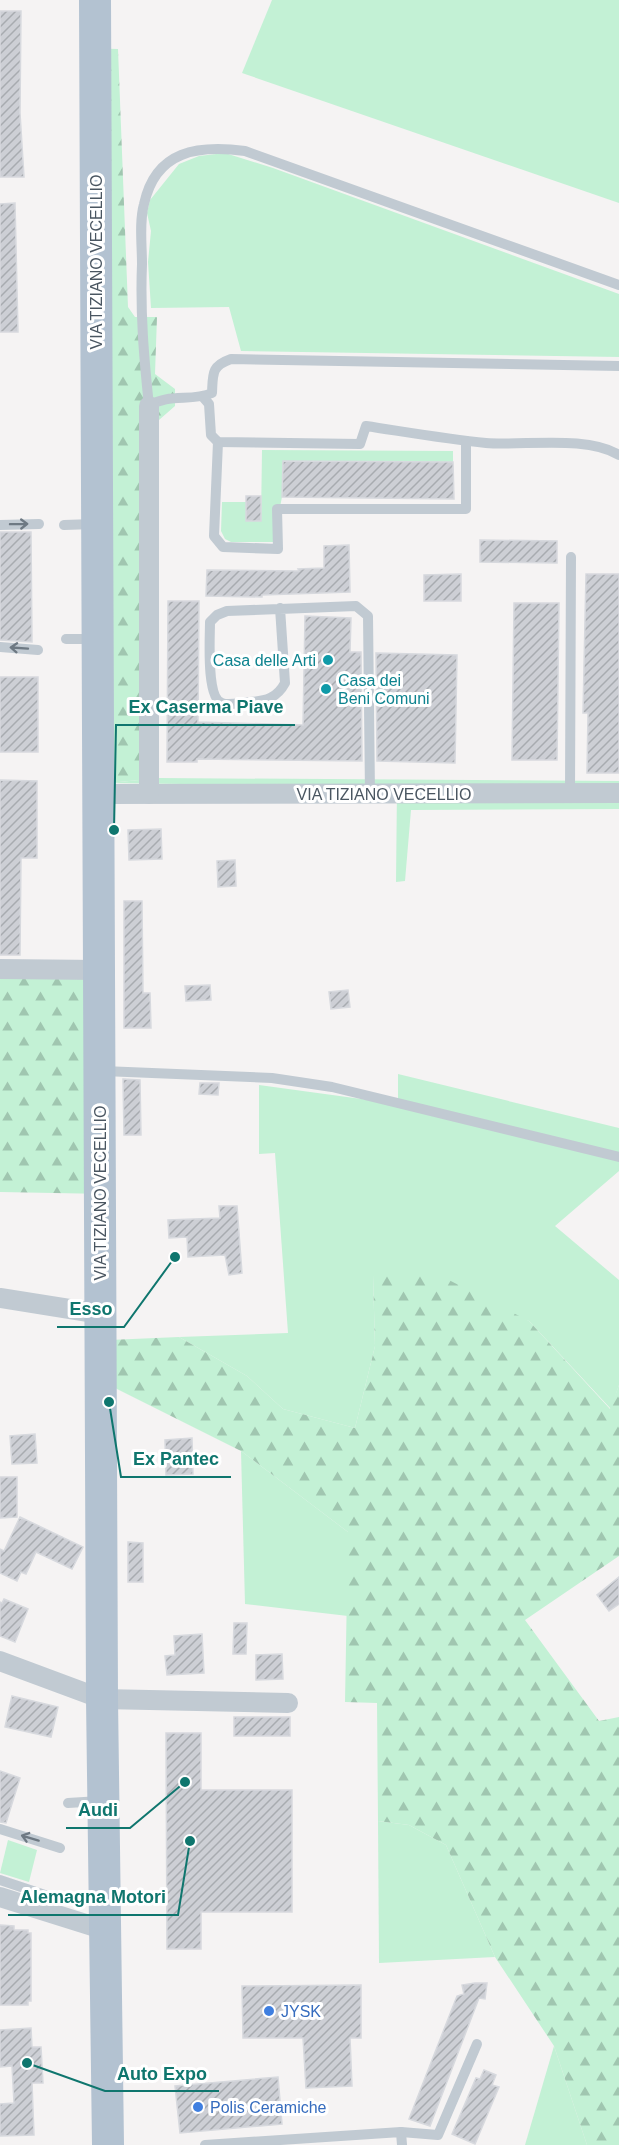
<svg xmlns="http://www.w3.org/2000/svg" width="619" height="2145" font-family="Helvetica,sans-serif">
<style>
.green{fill:#c3f1d5}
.forest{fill:url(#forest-firs)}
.building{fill:url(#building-hatch);stroke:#d7d9de;stroke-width:1.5}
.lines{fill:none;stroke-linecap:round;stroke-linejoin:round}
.service{stroke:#c1cad2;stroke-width:10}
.minor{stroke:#c1cad2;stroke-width:20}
.primary{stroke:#b3c2d1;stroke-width:32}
.oneway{stroke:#6e7983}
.culture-dot{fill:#0f9aa8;stroke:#fff;stroke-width:2}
.shop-dot{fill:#3f7fe0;stroke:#fff;stroke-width:2}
.labels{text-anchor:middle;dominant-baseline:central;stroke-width:6;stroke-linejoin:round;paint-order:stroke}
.street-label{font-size:16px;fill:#4a5661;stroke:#fff}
.culture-label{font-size:16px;fill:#0d838f;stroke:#fff;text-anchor:end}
.shop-label{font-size:16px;fill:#366cbe;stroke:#fff;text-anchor:start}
.leader{fill:none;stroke:#0f766e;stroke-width:2}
.callout-dot{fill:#0f766e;stroke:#fff;stroke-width:2}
.callout-label{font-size:18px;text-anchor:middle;font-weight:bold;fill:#0f766e;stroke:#fff;stroke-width:6;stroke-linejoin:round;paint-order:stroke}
</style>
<defs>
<pattern id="forest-firs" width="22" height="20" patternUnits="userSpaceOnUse" patternTransform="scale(1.5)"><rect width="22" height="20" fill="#c3f1d5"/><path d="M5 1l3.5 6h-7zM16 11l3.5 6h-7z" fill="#a0c6b0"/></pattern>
<pattern id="building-hatch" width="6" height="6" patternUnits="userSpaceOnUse" patternTransform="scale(1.5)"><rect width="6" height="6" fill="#cdcfd5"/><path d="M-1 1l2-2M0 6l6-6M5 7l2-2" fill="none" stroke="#a8abb0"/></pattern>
</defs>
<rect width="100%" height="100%" fill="#f5f3f3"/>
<g class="green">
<path d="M272,0H619V203L242,73Z"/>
<path d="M225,153L273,168L619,294V357L241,351L229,307L151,308L148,262L151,231L147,213L150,200L179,164L199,156Z"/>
<path d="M262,450L453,451V462L283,461L282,497L273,542H231L225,539L221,531L222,502H246V521H261Z"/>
<path d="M159,778L619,781V809L411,810L405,881L396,882L397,787L109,783Z"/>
<path d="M398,1074L619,1128V1171L555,1226L619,1280V1385L611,1409L529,1321L373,1275L375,1346L355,1428L283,1409L247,1376L179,1337L288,1333L275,1153L259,1154V1085L398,1104Z"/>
<path d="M241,1451L348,1532V1616L245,1604Z"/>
<path d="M378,1821L409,1825L446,1845L495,1957L379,1963Z"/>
<path d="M8,1840L37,1850L29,1882L0,1873Z"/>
<path d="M554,2046L587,2145H525Z"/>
</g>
<g class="forest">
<path d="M81,48L118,49L128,307L135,317H157L155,374L175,389V406L159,420V778L109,783Z"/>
<path d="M0,972H108L107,1194L0,1192Z"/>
<path d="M373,1275L441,1276L529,1321L610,1409L619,1385V1556L525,1620L599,1721L619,1717V2145H587L554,2046L495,1957L446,1845L409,1825L378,1821L377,1703L345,1702L348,1532L241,1451L109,1385V1340L179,1337L247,1376L283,1409L355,1428L375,1346Z"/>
</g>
<g class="building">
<path d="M0,11H21L20,113L24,177H0Z"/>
<path d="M15,203L18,332H0V204Z"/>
<path d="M283,461L453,462L454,499L282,497Z"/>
<rect x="246" y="496" width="15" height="25"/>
<path d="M0,532H31L32,642L0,640Z"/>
<path d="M480,540L557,541V563L480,562Z"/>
<path d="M349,545L350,592L262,595V597L206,596L207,570L299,571L298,569L324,568V546Z"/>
<path d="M461,574V601H424V575Z"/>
<path d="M586,574H619V773H587L588,713H583Z"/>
<path d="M168,601H199L198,722L303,725L305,616L351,618L350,652H361L362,761L197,759V762H167Z"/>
<path d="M514,603H559L557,760H512Z"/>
<path d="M376,653L457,655L455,763L377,761Z"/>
<rect x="0" y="677" width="38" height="75"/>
<path d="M0,780L37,781V858H21L20,955H0Z"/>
<path d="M161,829L162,859L129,860L128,830Z"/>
<path d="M235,860L236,886L218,887L217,861Z"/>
<path d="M124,901H142L143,993H150L151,1028H124Z"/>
<path d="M210,985L211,1000L186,1001L185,986Z"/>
<path d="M348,990L350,1007L331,1009L329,992Z"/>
<path d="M123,1079L140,1080L141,1135H124Z"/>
<path d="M200,1083H219L218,1095L199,1094Z"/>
<path d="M219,1206H237L242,1273L229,1275L225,1255L188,1257L187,1237L169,1238L168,1220L220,1218Z"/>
<path d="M35,1434L37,1463L12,1464L10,1436Z"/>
<path d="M192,1438L193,1474L166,1475L165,1440Z"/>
<path d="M0,1477H17V1517L0,1518Z"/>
<path d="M20,1517L83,1547L72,1569L36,1552L26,1574L21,1572L17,1581L0,1573V1549L4,1551Z"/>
<path d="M128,1542L143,1543V1582H128Z"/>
<path d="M619,1577V1604L609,1611L597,1595Z"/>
<path d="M4,1599L28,1609L15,1642L0,1636V1602L2,1603Z"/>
<path d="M234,1623H247L246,1654H233Z"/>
<path d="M202,1634L204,1673L167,1675L165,1656L175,1655L174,1636Z"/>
<path d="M282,1654L283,1679L256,1680V1655Z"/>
<path d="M12,1696L58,1707L51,1737L5,1727Z"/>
<rect x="234" y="1717" width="56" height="19"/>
<path d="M166,1733H201V1790H292V1912H201V1949H167Z"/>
<path d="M0,1771L20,1778L6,1823L0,1822Z"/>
<path d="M0,1925L14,1926V1930H28V1933H31V2001H28V2005H0Z"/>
<path d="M475,1983H487L485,1999L479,1998L430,2126L409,2119L457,1996L464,1994L462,1985Z"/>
<path d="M361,1985V2038H350L352,2086L306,2088L303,2038H243L242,1986Z"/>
<path d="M31,2028L32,2047H41L43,2083H32L34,2135L0,2136V2104L14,2103L12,2066L0,2067V2030Z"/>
<path d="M484,2070L496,2075L492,2085L499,2087L475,2144L452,2134L476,2078L480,2079Z"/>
<path d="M278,2077L282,2124L180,2133L175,2086Z"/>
</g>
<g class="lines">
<g class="service">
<path d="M619,285L245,151C198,145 156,150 144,204C139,222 142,245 142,264C140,312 144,358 149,406C169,393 191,402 212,393C213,374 211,366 231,359L619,366"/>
<path d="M203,397L209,404L211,435L218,442L360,444L366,426C406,432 446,439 486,443C524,446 587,435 619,455"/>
<path d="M218,442L214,536L223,547L278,549L277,509H466V441"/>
<path d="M0,525L39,524"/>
<path d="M64,525L93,524"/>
<path d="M280,608L285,683C277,698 266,701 250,702C242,702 229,706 222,703C206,698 210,638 210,622L217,615L227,611L356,606L368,616L370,794"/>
<path d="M66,639H94"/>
<path d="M0,647L38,650"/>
<path d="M570,793L571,557"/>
<path d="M103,1071L272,1078L332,1087L619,1157"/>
<path d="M68,1803L100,1801"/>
<path d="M0,1829L60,1848"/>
<path d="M0,1880L48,1896"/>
<path d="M401,2132L438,2135L477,2044"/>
<path d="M205,2145L401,2132L402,2145"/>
</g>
<g class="minor">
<path d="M99,794L619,793"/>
<path d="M149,794V406"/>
<path d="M0,969L99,970"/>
<path d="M0,1298L101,1314"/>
<path d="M0,1661L102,1699L288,1703"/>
<path d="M0,1897L105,1930"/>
</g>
<path class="primary" d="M95,0L102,1699L108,2145"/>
</g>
<defs><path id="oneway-shaft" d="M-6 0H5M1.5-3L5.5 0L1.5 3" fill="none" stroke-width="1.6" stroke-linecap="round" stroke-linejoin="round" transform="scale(1.5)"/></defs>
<g class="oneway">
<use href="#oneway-shaft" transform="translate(19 524) rotate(-1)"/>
<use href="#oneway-shaft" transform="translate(19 648) rotate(-176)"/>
<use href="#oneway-shaft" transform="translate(30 1838) rotate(-163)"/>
</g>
<g class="culture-dot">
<circle cx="328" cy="660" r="6"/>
<circle cx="326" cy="689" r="6"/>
</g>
<g class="shop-dot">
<circle cx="269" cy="2011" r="6"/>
<circle cx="198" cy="2107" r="6"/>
</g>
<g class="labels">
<g class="street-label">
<text transform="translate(96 262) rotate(-90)">VIA TIZIANO VECELLIO</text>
<text x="384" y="794">VIA TIZIANO VECELLIO</text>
<text transform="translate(100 1193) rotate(-90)">VIA TIZIANO VECELLIO</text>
</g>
<g class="culture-label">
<text x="316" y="660">Casa delle Arti</text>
<text x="338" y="680" text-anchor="start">Casa dei<tspan x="338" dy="18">Beni Comuni</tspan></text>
</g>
<g class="shop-label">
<text x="281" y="2011">JYSK</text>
<text x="210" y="2107">Polis Ceramiche</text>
</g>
</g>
<path class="leader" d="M114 830L116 725H295M175 1257L124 1327H57M109 1402L121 1477H231M185 1782L130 1828H66M190 1841L178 1915H8M27 2063L105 2091H219"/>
<g class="callout-dot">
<circle cx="114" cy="830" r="6"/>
<circle cx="175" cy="1257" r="6"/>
<circle cx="109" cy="1402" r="6"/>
<circle cx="185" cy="1782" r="6"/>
<circle cx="190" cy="1841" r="6"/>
<circle cx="27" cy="2063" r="6"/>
</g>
<g class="callout-label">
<text x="206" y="713">Ex Caserma Piave</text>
<text x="91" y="1315">Esso</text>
<text x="176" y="1465">Ex Pantec</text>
<text x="98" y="1816">Audi</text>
<text x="93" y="1903">Alemagna Motori</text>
<text x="162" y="2080">Auto Expo</text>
</g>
</svg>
